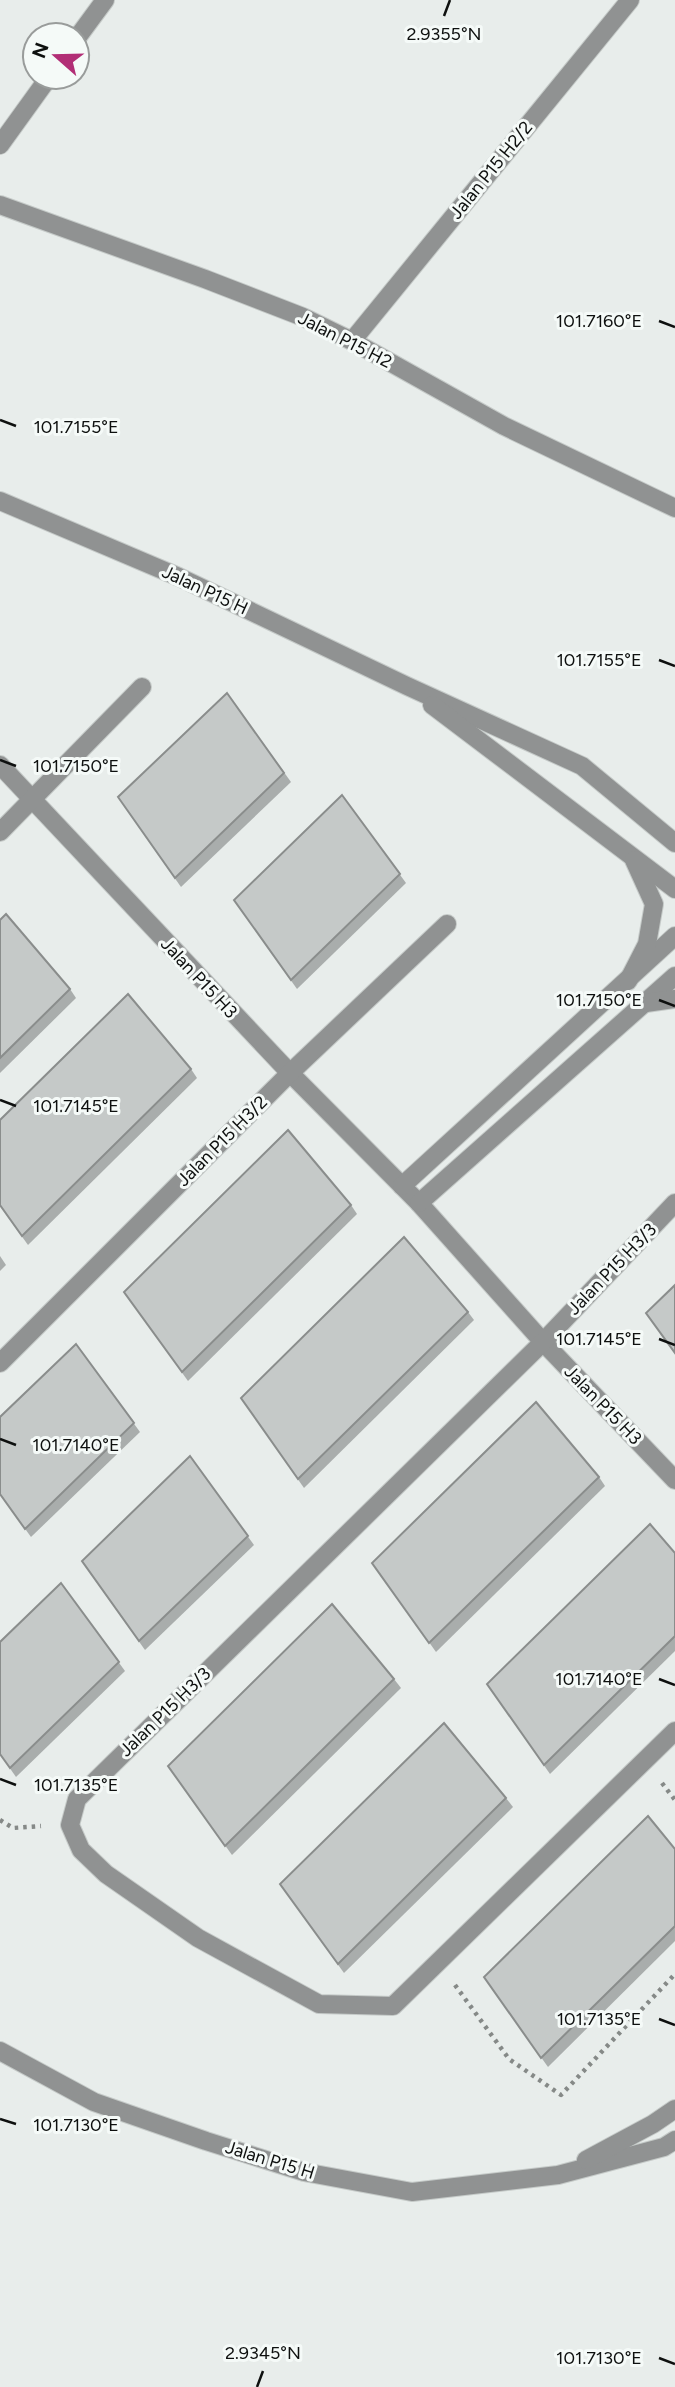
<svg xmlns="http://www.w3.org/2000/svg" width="675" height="2387" font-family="Figtree,sans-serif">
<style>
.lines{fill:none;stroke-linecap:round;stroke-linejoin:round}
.minor-casing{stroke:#c5cac8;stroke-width:20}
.tertiary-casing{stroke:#c5cac8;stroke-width:20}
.path{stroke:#858987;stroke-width:4.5;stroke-dasharray:3.5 5;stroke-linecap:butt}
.minor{stroke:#909292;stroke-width:18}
.tertiary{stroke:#909292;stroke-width:18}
.wall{fill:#a9adac}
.building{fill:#c5c9c8;stroke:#8a8d8c;stroke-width:2}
.ticks{fill:none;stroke:#0e100f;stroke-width:2.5}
.labels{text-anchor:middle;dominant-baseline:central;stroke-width:6;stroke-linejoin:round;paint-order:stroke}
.street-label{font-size:18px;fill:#0e100f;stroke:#f5faf8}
.ticks-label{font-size:18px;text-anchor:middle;fill:#0e100f;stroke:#f5faf8;stroke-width:6;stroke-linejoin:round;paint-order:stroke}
</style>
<rect width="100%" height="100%" fill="#e8edeb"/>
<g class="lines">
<g class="minor-casing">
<g id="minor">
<path d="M77,38L105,0"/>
<path d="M0,145L49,77"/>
<path d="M0,205L205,279L303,317L352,341L504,426L675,508"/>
<path d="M352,341L630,0"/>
<path d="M0,765L290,1073L419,1203L543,1342L675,1480"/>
<path d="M0,832L142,687"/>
<path d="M402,1186L675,936"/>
<path d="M419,1203L675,976"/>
<path d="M675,1203L543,1342L77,1799L70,1825L81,1850L106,1874L198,1938L319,2004L393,2006L675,1731"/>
<path d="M0,1363L290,1073L447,924"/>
</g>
</g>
<g class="tertiary-casing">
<g id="tertiary">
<path d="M0,501L179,577L407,686L582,766L675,843"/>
<path d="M432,705L675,889"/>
<path d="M628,981L647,944L654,904L634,860"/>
<path d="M646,1003L675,999"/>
<path d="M0,2051L94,2102L206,2141L304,2172L412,2192L558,2175L664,2147L675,2140"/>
<path d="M586,2160L653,2124L675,2109"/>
</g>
</g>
<g class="path">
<path d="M662,1783L675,1800"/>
<path d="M0,1820L13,1828L41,1826"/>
<path d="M455,1985L509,2059L561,2095L675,1974"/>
</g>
<use href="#minor" class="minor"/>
<use href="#tertiary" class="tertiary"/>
</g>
<g class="wall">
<path d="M227,693L291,782L181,887L124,806Z"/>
<path d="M342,795L406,883L297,989L234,900Z"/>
<path d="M0,920L70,989L76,998L0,1073Z"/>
<path d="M191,1069L197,1078L28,1245L0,1206Z"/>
<path d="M351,1205L357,1214L188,1381L124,1292Z"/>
<path d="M0,1256L6,1265L0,1271Z"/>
<path d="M468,1312L474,1320L304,1488L241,1398Z"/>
<path d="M76,1344L140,1432L31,1537L0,1494Z"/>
<path d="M190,1456L254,1545L145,1650L88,1570Z"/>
<path d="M599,1477L605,1486L436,1652L379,1572Z"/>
<path d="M675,1553V1651L550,1774L487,1684Z"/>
<path d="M61,1583L125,1671L16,1777L0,1754Z"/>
<path d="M394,1679L401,1688L232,1855L168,1766Z"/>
<path d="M506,1798L513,1807L344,1973L280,1884Z"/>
<path d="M675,1849V1941L548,2067L484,1977Z"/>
</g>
<g class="building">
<path d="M227,693L284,773L175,878L118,797Z"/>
<path d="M342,795L400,874L291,980L234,900Z"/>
<path d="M6,914L70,989L0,1058V920Z"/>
<path d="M128,994L191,1069L22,1236L0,1205V1120Z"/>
<path d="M288,1130L351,1205L182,1372L124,1292Z"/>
<path d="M404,1237L468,1312L298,1479L241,1398Z"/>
<path d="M675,1285V1353L646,1313Z"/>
<path d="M76,1344L134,1423L25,1529L0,1494V1417Z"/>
<path d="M536,1402L599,1477L429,1643L372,1563Z"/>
<path d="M190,1456L248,1536L139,1641L82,1561Z"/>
<path d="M650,1524L675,1553V1636L544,1765L487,1684Z"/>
<path d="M61,1583L119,1662L10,1768L0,1754V1642Z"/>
<path d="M332,1604L394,1679L225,1846L168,1766Z"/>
<path d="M444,1723L506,1798L338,1964L280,1884Z"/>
<path d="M648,1816L675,1849V1926L541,2058L484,1977Z"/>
</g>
<path class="ticks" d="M444,16L450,0M659,321L675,327M0,420L16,426M659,660L675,666M0,760L16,766M659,1000L675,1006M0,1100L16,1106M659,1339L675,1345M0,1439L16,1445M659,1679L675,1685M0,1779L16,1785M659,2019L675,2025M0,2119L16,2124M659,2358L675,2364M257,2387L263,2371"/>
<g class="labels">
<g class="street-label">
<text transform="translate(491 170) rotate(-51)">Jalan P15 H2/2</text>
<text transform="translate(345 340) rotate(27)">Jalan P15 H2</text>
<text transform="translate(205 590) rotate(25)">Jalan P15 H</text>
<text transform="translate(199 978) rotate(47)">Jalan P15 H3</text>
<text transform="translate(222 1141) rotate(-45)">Jalan P15 H3/2</text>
<text transform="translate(612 1269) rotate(-46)">Jalan P15 H3/3</text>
<text transform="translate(603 1405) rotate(46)">Jalan P15 H3</text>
<text transform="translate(165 1712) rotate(-44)">Jalan P15 H3/3</text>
<text transform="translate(270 2160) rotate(17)">Jalan P15 H</text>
</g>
</g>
<g class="ticks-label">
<text x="444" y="40">2.9355°N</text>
<text x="599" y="327">101.7160°E</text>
<text x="76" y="433">101.7155°E</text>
<text x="599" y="666">101.7155°E</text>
<text x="76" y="772">101.7150°E</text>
<text x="599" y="1006">101.7150°E</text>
<text x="76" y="1112">101.7145°E</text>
<text x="599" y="1345">101.7145°E</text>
<text x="76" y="1451">101.7140°E</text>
<text x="599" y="1685">101.7140°E</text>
<text x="76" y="1791">101.7135°E</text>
<text x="599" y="2025">101.7135°E</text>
<text x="76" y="2131">101.7130°E</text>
<text x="263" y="2359">2.9345°N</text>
<text x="599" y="2364">101.7130°E</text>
</g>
<g transform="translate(56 56) rotate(290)"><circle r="33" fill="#f5faf8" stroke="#999c9b" stroke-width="2"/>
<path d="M0-5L12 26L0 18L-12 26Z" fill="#b22e76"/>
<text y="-10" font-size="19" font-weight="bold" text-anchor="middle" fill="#0e100f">N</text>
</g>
</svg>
